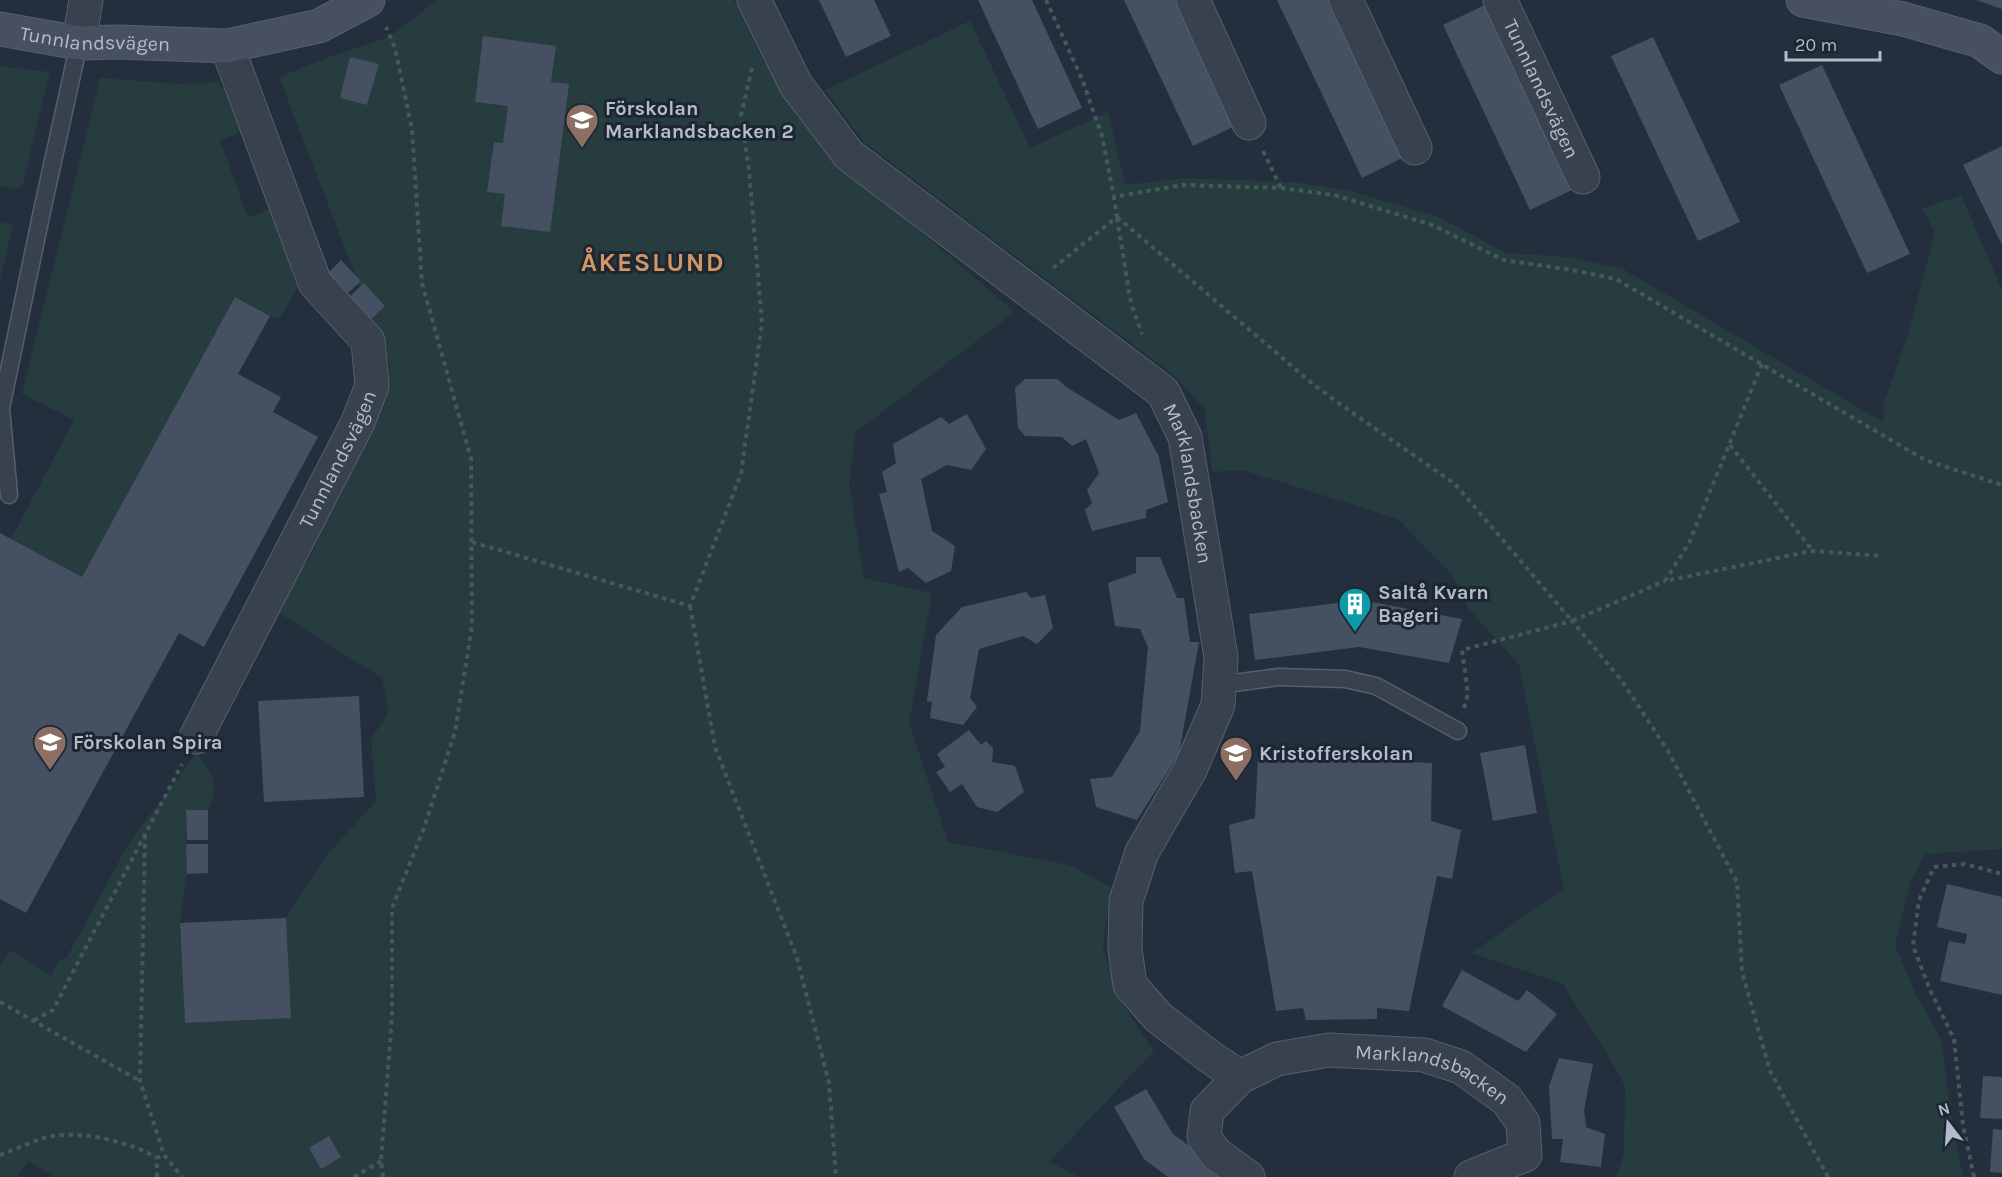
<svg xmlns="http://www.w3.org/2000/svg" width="2002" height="1177" font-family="Karla,sans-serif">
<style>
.green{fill:#263c3f}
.building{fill:#455162}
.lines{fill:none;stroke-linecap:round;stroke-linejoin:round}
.lane-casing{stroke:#565f6c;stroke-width:19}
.street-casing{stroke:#565f6c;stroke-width:35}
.secondary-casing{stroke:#565f6c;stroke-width:35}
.path{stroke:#44595c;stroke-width:4;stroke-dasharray:4.5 4.5;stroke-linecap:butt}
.lane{stroke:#38414e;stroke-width:16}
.street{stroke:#38414e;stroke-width:33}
.secondary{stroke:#465061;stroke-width:33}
.labels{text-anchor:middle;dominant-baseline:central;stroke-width:6;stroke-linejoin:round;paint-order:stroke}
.street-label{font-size:20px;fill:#b4bcc9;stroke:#1d2633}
.poi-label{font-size:20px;font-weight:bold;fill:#b4bcc9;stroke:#1d2633;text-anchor:start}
.district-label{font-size:26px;font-weight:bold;letter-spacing:1.5px;fill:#d59563;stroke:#1d2633}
</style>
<rect width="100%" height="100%" fill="#242f3e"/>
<g class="green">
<path d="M437,0H734L762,58L788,97L841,164L1015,312L856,432L849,483L864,578L932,593L909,723L948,842L1069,865L1111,887L1103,947L1118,998L1154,1051L1049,1162L1079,1177H54L28,1161L18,1177H0V965L10,950L51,976L58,961L67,957L129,843L196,754C215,775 219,784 208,810L186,811L187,874L180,923L185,1023L290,1018L286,918L326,856L376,801L371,739L389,712L382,678L276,611L314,549L390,365L279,77L332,56L389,37Z"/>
<path d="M970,21L1030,148L1108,112L1125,185L1185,178L1292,182L1347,190L1439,217L1506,253L1569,257L1623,269L1883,422L1884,404L1908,334L1935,232L1922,209L1961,195L2002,290V849L1925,854L1910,882L1895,945L1915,993L1942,1041L1951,1121L1963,1177H1616L1624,1154L1625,1086L1605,1050L1562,983L1471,953L1564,889L1519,665L1468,608L1452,575L1398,519L1243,470L1212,472L1205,410L1177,378L864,142L825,90Z"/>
<path d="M0,66L50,72L22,187L10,189L0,186Z"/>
<path d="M100,78L194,85L218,81L231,103L244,131L220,140L248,217L272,209L299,285L279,319L270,316L235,297L82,577L11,539L74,420L22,394Z"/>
<path d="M0,222L13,225L0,280Z"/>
</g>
<g class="building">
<path d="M819,0H874L891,36L846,57Z"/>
<path d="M978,0H1032L1082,108L1038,129Z"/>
<path d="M1124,0H1175L1235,126L1193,146Z"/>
<path d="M1277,0H1329L1404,157L1362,178Z"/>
<path d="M1976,0H2002V9Z"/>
<path d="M1485,5L1572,190L1530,210L1443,25Z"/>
<path d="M483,36L556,46L551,82L569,84L550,232L501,226L505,194L487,192L494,142L503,143L508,106L475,102Z"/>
<path d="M1653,37L1740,222L1698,241L1611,56Z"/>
<path d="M350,57L379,64L367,105L340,98Z"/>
<path d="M1822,65L1910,254L1867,273L1779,85Z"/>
<path d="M2002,146V245L1963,165Z"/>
<path d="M341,260L361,281L346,295L326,275Z"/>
<path d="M364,283L385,306L370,320L349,297Z"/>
<path d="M235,297L270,316L238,374L281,397L273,412L318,437L204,647L179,633L26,913L0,899V533L82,577Z"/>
<path d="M1025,379H1057L1068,388L1119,420L1136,413L1159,457L1168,502L1146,510V518L1092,531L1085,510L1092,503L1087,490L1099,473L1086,439L1072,446L1062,437L1025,436L1018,428L1015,388Z"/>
<path d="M967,414L986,449L971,470L947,465L921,479L932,531L955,546L951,571L926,583L908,568L899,572L879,494L887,492L882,472L896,463L893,444L941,417L949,424Z"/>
<path d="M1136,557H1160L1177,598H1184L1190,642H1199L1179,754L1137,820L1096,807L1090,779L1112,777L1140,731L1148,647L1140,629L1115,626L1108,583L1136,573Z"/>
<path d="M1026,592L1031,598L1045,595L1053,628L1037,644L1023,636L979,649L970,698L977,707L963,725L930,718L932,702L927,701L936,635L962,607Z"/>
<path d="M1361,600L1462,619L1449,663L1359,647L1255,660L1249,614Z"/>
<path d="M359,696L364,797L264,802L258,701Z"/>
<path d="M969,730L981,745L986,741L993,748L992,762L1015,766L1024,792L997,812L977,807L962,784L950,792L936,772L945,767L937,754Z"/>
<path d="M1525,745L1537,813L1493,821L1480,753Z"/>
<path d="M1258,755L1432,763L1431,821L1461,830L1452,879L1437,876L1409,1011L1377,1008V1019L1306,1020L1303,1008L1276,1011L1252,871L1235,873L1229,825L1255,818Z"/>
<path d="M186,810H208V840H187Z"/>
<path d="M186,844H208V873L187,874Z"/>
<path d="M1947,884L2002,897V995L1940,981L1949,941L1965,944L1967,934L1937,927Z"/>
<path d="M286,918L291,1018L185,1023L180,923Z"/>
<path d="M1462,970L1518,1001L1527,990L1557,1014L1526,1052L1442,1006Z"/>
<path d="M1559,1058L1593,1064L1584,1110L1586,1127L1605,1134L1601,1167L1560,1162L1563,1139H1552L1549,1086Z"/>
<path d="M1983,1076L2002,1077V1119L1980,1118Z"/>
<path d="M1146,1089L1173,1134L1231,1177H1168L1144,1159L1114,1107Z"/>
<path d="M1993,1129L2002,1130V1173L1990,1172Z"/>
<path d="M329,1136L341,1157L321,1169L309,1148Z"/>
</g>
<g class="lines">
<g class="lane-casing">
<g id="lane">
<path d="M9,495L1,408L42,211L79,43"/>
<path d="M1219,685L1279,677L1345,679L1376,686L1458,731"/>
</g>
</g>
<g class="street-casing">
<g id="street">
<path id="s1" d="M754,0L796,85L849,155L1163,392L1185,437L1221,657L1218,705L1190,770L1142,852L1126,901L1125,949L1130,985L1158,1017L1210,1057L1240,1077"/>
<path d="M1193,0L1249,123"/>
<path d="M1346,0L1415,148"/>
<path id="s2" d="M1500,0L1583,177"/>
<path d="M79,43L86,0"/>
<path id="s3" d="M196,737L357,424L372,386L368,341L315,283L227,46"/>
<path id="s4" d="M1248,1177L1216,1154L1204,1137L1207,1111L1240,1077L1277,1059L1329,1050L1424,1055L1461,1067L1507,1100L1523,1123L1525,1155L1471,1177"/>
</g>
</g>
<g class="secondary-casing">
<g id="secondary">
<path d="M1803,0L1903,19L1980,41L2002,57"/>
<path id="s5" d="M0,29L79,43L118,42L227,46L319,26L368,0"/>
</g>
</g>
<g class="path">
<path d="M1046,0L1082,79L1102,136L1114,197"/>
<path d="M1263,151L1281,188"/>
<path d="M1117,217L1313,384L1337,402L1455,484L1572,621L1665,581"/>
<path d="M1117,218L1131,303L1142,334"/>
<path d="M1053,268L1117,217L1114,197L1182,185L1281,188L1334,195L1432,225L1504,260L1572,270L1616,279L1925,460L2002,485"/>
<path d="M1762,364L1689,543L1665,581L1812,551L1883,556"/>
<path d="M1730,445L1812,550"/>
<path d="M472,542L690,606L741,474L762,323L749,170L741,115L752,68"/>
<path d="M690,606L715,747L797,958L829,1083L836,1177"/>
<path d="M1464,708L1468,694L1462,650L1572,621L1622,681L1668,751L1737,882L1742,972L1770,1071L1828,1177"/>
<path d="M145,835L140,1081L164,1155L182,1177"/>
<path d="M0,1002L140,1081"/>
<path d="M34,1020L53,1010L182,764"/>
<path d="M0,1155C17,1149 36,1139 53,1136C84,1131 131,1142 157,1158"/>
<path d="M157,1177V1158L164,1155"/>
<path d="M354,1177L381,1161"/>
<path d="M383,1177L381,1161L392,1017V908L424,828L455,732L472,626L471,459L422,283L412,129L395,48L386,27"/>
<path d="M1974,1177L1963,1125L1954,1039L1930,990L1913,946L1919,900L1934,867L1965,864L2002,874"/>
</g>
<use href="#lane" class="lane"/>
<use href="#street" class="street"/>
<use href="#secondary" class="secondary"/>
</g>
<defs>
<g id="school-pin" transform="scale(1.725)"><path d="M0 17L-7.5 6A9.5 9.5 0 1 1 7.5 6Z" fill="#8d6e63" stroke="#1d2633"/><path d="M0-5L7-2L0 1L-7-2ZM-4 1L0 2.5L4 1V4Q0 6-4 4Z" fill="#fff"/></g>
<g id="building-pin" transform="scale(1.725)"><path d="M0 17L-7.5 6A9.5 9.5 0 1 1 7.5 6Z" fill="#0f9aa8" stroke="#1d2633"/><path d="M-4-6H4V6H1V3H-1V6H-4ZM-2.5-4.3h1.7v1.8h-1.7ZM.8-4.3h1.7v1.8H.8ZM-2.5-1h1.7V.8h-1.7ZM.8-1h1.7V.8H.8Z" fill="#fff"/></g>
</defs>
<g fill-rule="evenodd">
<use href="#school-pin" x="582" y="120"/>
<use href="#building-pin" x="1355" y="604"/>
<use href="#school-pin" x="50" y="742"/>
<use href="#school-pin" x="1236" y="753"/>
</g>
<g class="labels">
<g class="street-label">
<text stroke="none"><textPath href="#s5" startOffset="96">Tunnlandsvägen</textPath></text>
<text stroke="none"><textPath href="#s2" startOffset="98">Tunnlandsvägen</textPath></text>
<text stroke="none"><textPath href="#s3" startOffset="312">Tunnlandsvägen</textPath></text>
<text stroke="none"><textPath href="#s1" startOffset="672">Marklandsbacken</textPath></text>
<text stroke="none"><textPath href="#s4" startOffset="336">Marklandsbacken</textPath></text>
</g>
<g class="poi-label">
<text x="605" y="108">Förskolan<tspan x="605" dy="23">Marklandsbacken 2</tspan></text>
<text x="1378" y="592">Saltå Kvarn<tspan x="1378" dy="23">Bageri</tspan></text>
<text x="73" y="742">Förskolan Spira</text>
<text x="1259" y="753">Kristofferskolan</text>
</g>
<g class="district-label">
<text x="653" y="262">ÅKESLUND</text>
</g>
</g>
<g transform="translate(1948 1123) rotate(343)" stroke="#1d2633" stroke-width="4.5" paint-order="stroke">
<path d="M0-4.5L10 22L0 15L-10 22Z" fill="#b4bcc9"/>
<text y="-9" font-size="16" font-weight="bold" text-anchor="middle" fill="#b4bcc9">N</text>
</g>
<path d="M1786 51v9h94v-9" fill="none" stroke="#b4bcc9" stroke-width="3"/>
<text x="1795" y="51" font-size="18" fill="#b4bcc9" stroke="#1d2633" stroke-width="4.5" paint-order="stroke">20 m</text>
</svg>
